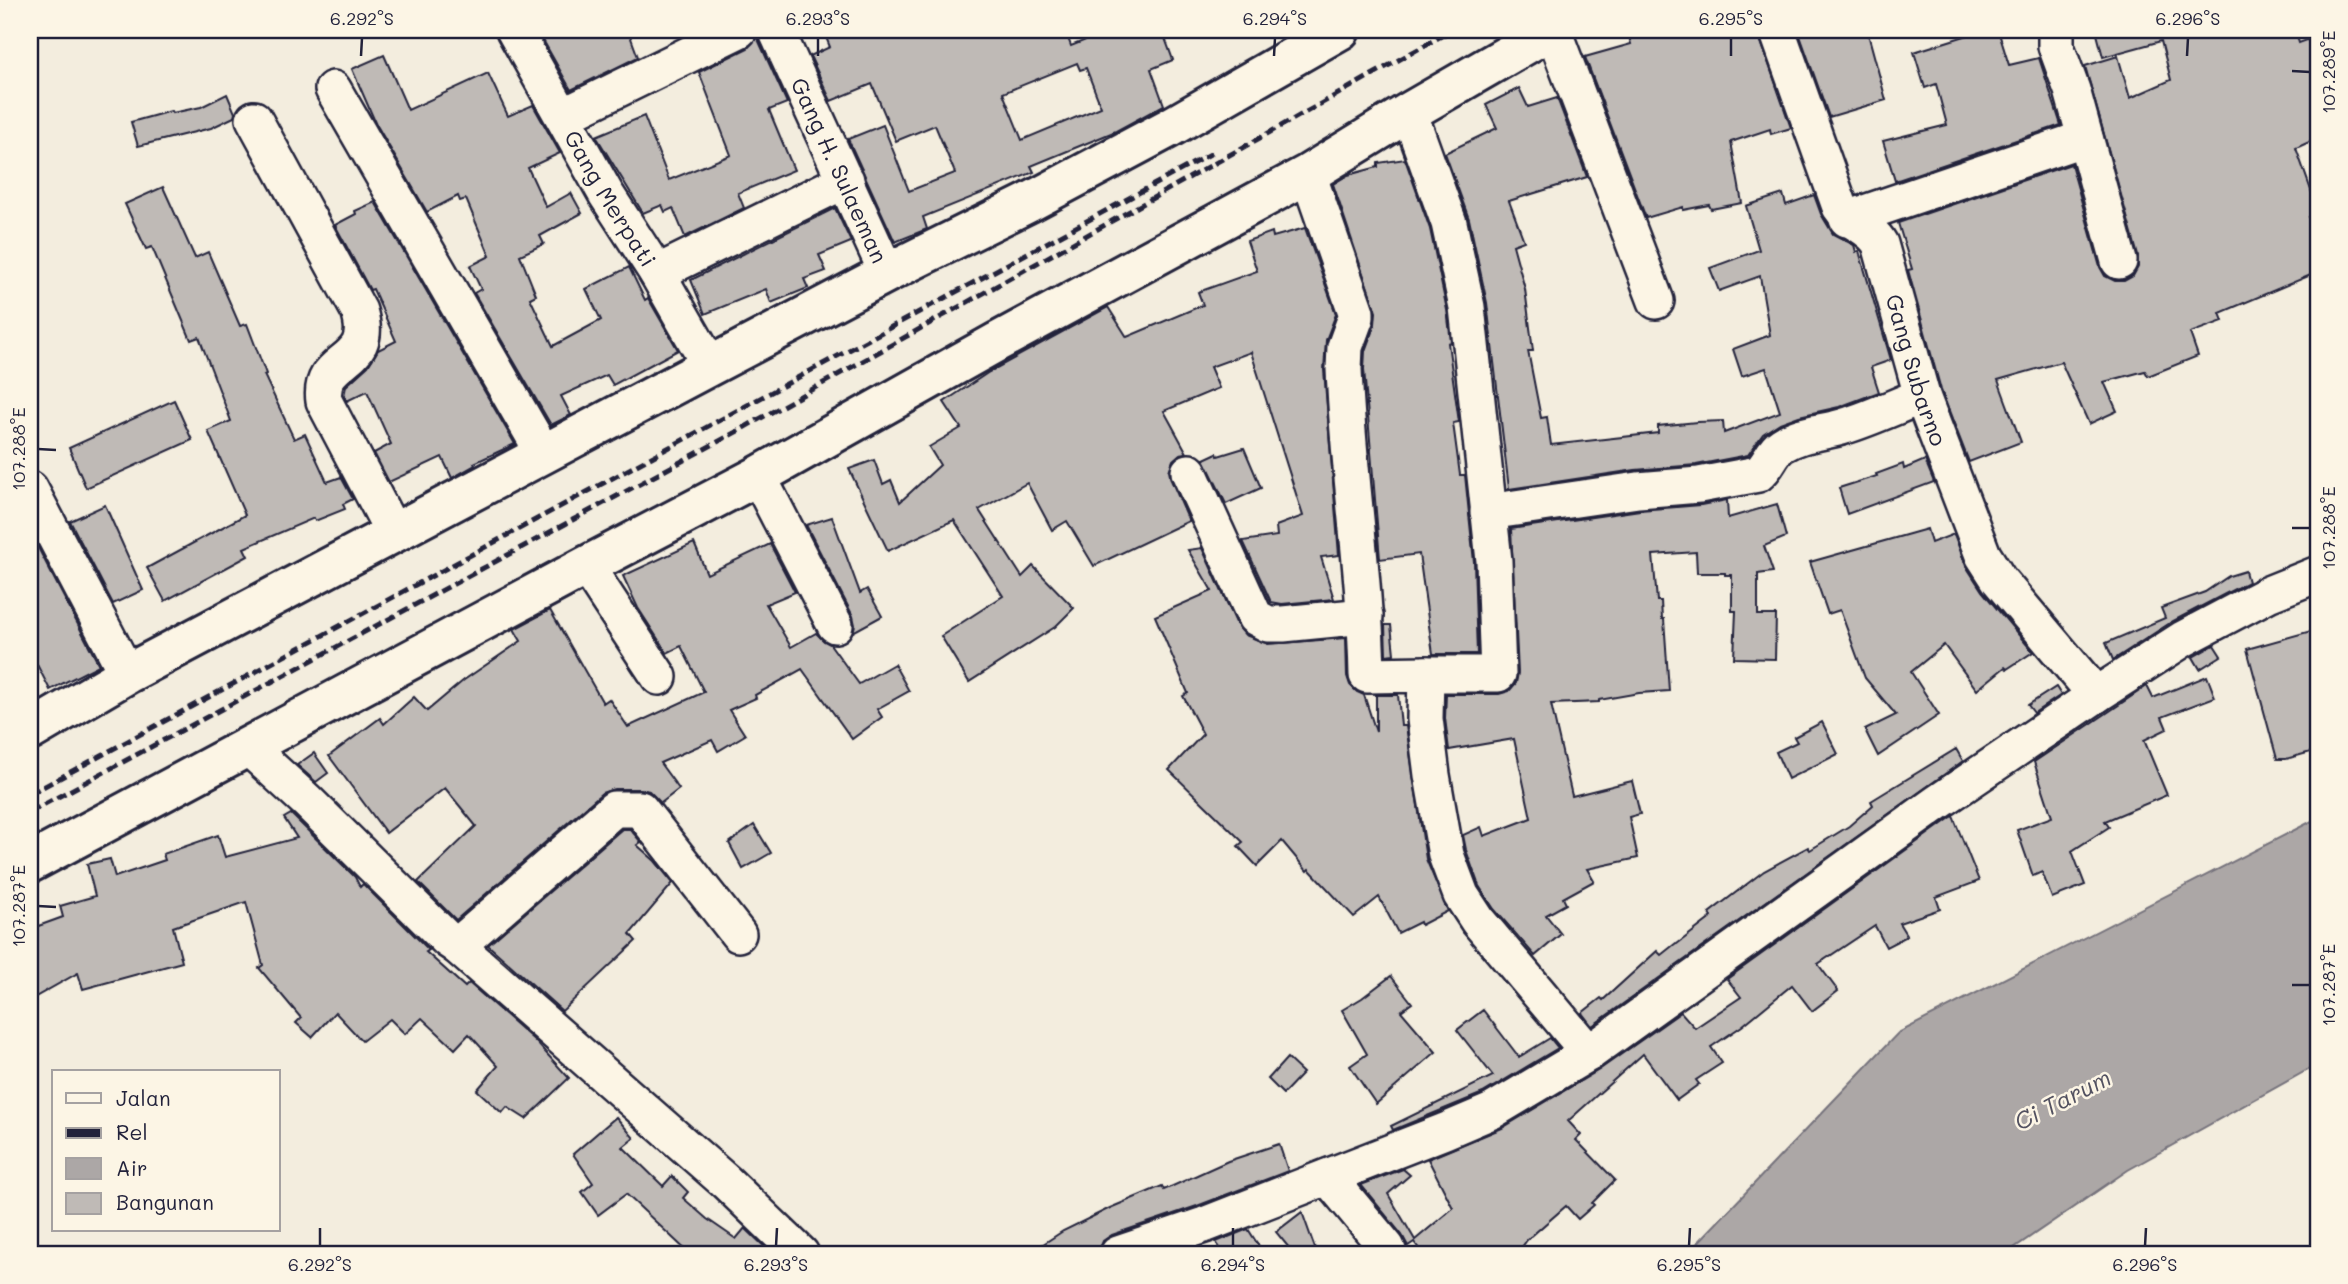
<svg xmlns="http://www.w3.org/2000/svg" width="2348" height="1284" font-family="Mali,sans-serif">
<style>
.water{fill:#aca7a6;stroke:#75727b;stroke-width:2}
.building{fill:#bfbab6;stroke:#22223b;stroke-width:2;fill-rule:evenodd}
.lines{fill:none;stroke-linecap:round;stroke-linejoin:round}
.minor-casing{stroke:#22223b;stroke-width:40}
.major-casing{stroke:#22223b;stroke-width:44}
.minor{stroke:#fcf5e5;stroke-width:35}
.major{stroke:#fcf5e5;stroke-width:38}
.rail{stroke:#22223b;stroke-width:5;stroke-dasharray:10 5;stroke-linecap:butt}
.ticks{fill:none;stroke:#22223b;stroke-width:2.5}
.labels{text-anchor:middle;dominant-baseline:central;stroke-width:5;stroke-linejoin:round;paint-order:stroke}
.street-label{font-size:23px;fill:#22223b;stroke:#fcf5e5}
.water-label{font-size:24px;font-style:italic;fill:#525160;stroke:#fcf5e5}
.neatline{fill:none;stroke:#22223b;stroke-width:2.5}
.ticks-label{font-size:18px;text-anchor:middle;fill:#22223b}
</style>
<rect width="100%" height="100%" fill="#f3edde"/>
<filter id="ink" filterUnits="userSpaceOnUse"><feTurbulence type="fractalNoise" baseFrequency=".0143" numOctaves="2"/><feDisplacementMap in="SourceGraphic" scale="14" xChannelSelector="R" yChannelSelector="G"/><feConvolveMatrix kernelMatrix="1 2 1 2 8 2 1 2 1" color-interpolation-filters="sRGB"/></filter>
<g filter="url(#ink)">
<path class="water" d="M2318,818V1064L2128,1170L2005,1254H1687L1898,1033Z"/>
<g class="building">
<path d="M562,30H628L638,57L571,90L543,40Z"/>
<path d="M823,30H1065L1071,46L1111,30H1162L1173,60L1151,69L1164,105L1116,131L1031,166L1034,172L923,217L927,229L895,242L848,139L883,125L909,191L955,173L935,125L896,141L872,84L831,101L810,56L830,47ZM1077,63L1080,70L1086,68L1101,107L1022,140L1003,93Z"/>
<path d="M1640,30H1757L1791,128L1771,134L1770,129L1731,142L1742,203L1711,209L1709,205L1683,210V207L1646,218L1585,57L1631,44L1628,33Z"/>
<path d="M1798,30H1867L1886,100L1829,117Z"/>
<path d="M1984,30H1998L2009,65L2039,58L2061,125L1895,181L1883,141L1947,125L1936,84L1925,88L1914,52Z"/>
<path d="M2096,30H2295L2299,43L2318,36V138L2296,148L2318,210V214L2309,217L2318,239V272L2220,313L2223,321L2190,333L2198,356L2148,376L2145,371L2104,382L2117,411L2089,424L2061,362L1998,380L2021,442L1969,462L1941,390L1908,270L1912,269L1898,223L2071,164L2100,267L2105,276L2115,281H2124L2133,276L2138,267V256L2085,66L2118,56L2130,98L2171,80L2161,41L2103,57Z"/>
<path d="M757,37L787,103L769,110L794,170L738,193L744,208L685,237L673,208L665,212L662,205L643,213L596,136L644,116L669,180L731,155L699,72L748,48Z"/>
<path d="M384,55L408,110L488,73L508,116L533,105L560,153L528,168L546,207L571,193L582,213L540,236L544,244L520,255L536,295L530,298L553,346L601,320L586,289L629,267L645,300L648,298L678,350L613,385L607,375L561,396L571,415L551,425L474,293L481,289L470,266L490,256L466,199L460,201L458,196L427,212L376,124L352,69Z"/>
<path d="M1519,88L1528,107L1557,98L1587,177L1509,201L1524,241L1513,245L1525,289L1533,351H1528L1541,418L1547,417L1551,445L1658,433V426L1697,422L1723,421L1724,433L1780,412L1766,368L1742,376L1733,349L1770,335L1760,276L1719,291L1710,268L1759,250L1746,206L1783,194L1786,205L1814,195L1821,214L1833,234L1854,245L1856,252L1859,251L1891,360L1871,367L1879,392L1839,407L1799,416L1780,423L1763,434L1748,455L1696,465L1635,470L1509,489L1487,303L1469,219L1445,153L1497,128L1486,105Z"/>
<path d="M227,94L235,113L234,117L211,128L138,146L131,122L171,111L172,113L201,107Z"/>
<path d="M1405,159L1430,229L1447,310L1451,342L1448,343L1459,422L1453,423L1460,475H1465L1474,562L1477,654H1433L1419,554L1380,559L1364,369L1365,351L1375,324L1376,312L1333,184L1348,175L1378,167V163Z"/>
<path d="M163,187L195,258L208,252L240,326L247,324L266,374L264,375L294,439L305,434L327,482L341,477L353,499L343,504L345,509L315,521L314,518L244,548L248,556L165,601L147,568L245,515L208,431L231,421L199,337L191,340L152,247L146,249L125,204Z"/>
<path d="M375,202L515,444L474,463L475,465L452,478L442,457L389,482L374,453L391,444L367,391L347,401L344,396L346,386L368,366L378,350L396,341L373,289L370,290L335,225L356,214L355,211Z"/>
<path d="M835,208L851,242L819,255L826,271L804,279L808,288L771,303L766,289L705,314L691,280Z"/>
<path d="M1305,228L1336,314L1326,340L1324,370L1339,555L1321,557L1334,599L1282,604L1271,602L1243,541L1277,536L1276,526L1303,516L1251,352L1210,367L1219,388L1164,411L1187,453L1180,454L1173,460L1169,471L1171,480L1189,521L1094,566L1067,521L1052,530L1027,483L979,510L1022,577L1033,566L1074,608L1055,627L969,682L941,636L1003,596L954,520L888,551L849,469L874,460L883,484L891,480L900,502L940,465L929,447L961,428L944,402L989,372L1108,307L1127,337L1203,305L1198,292L1257,271L1247,241L1272,232L1273,237Z"/>
<path d="M174,400L192,440L86,488L69,448Z"/>
<path d="M1244,448L1261,488L1226,504L1204,459L1217,453L1218,456Z"/>
<path d="M1925,460L1934,482L1847,514L1839,488L1877,476L1876,474L1903,464L1904,469Z"/>
<path d="M1727,500L1728,518L1777,504L1786,537L1764,546L1773,572L1758,574V615H1776L1775,659L1734,658L1736,611H1732V575H1725V573H1697L1696,552L1653,555L1657,601H1661L1662,619H1664L1669,691L1639,693L1599,700V702L1551,704L1572,796L1632,781L1640,814L1629,817L1638,858L1587,869L1594,881L1563,898L1566,904L1546,915L1561,934L1535,956L1494,909L1479,886L1466,850L1463,835L1481,827L1484,836L1531,818L1514,739L1449,750L1445,718L1446,694H1499L1509,691L1516,683L1518,673L1511,529L1640,510L1701,505Z"/>
<path d="M105,505L143,590L113,604L70,521Z"/>
<path d="M832,517L860,593L867,589L882,616L853,632L855,625L853,616L806,525Z"/>
<path d="M1927,529L1931,543L1954,534L1966,566L1982,591L2033,652L2007,669L2005,667L1977,690L1944,645L1911,672L1939,715L1878,756L1865,730L1896,715L1865,678L1840,610L1828,614L1810,562Z"/>
<path d="M33,538L99,665L50,690L30,651V539Z"/>
<path d="M694,543L707,574L770,544L795,592L766,604L791,647L816,633L824,641L830,644L859,684L894,664L909,691L877,709L882,717L852,739L802,669L755,695L756,698L729,710L745,735L718,751L712,740L660,763L679,789L661,803L649,791L641,789H614L602,793L456,920L418,882L476,826L445,788L386,833L329,756L380,718L384,724L414,697L427,711L464,680L521,641L514,629L550,610L603,703L609,699L628,727L704,692L681,646L667,653L638,608L623,576Z"/>
<path d="M1202,548L1237,625L1245,635L1268,644L1346,638L1347,676L1350,685L1357,692L1364,695L1376,732V695H1398L1401,726H1406L1426,859L1448,911L1421,925L1420,922L1398,933L1379,897L1354,917L1309,869L1307,871L1282,841L1257,866L1238,846L1243,842L1169,770L1203,734L1183,696L1188,693L1155,616L1212,591L1188,550Z"/>
<path d="M2245,571L2248,582L2173,621L2113,660L2106,643L2165,618L2161,608L2205,592L2229,576Z"/>
<path d="M1385,625H1391L1394,654L1386,655Z"/>
<path d="M2318,629V750L2286,759H2277L2247,649Z"/>
<path d="M2214,645L2221,656L2200,669L2193,657Z"/>
<path d="M2207,676L2215,697L2162,717L2167,729L2144,740L2167,795L2105,821L2109,827L2072,851L2085,885L2052,898L2042,872L2033,876L2017,830L2052,817L2034,762L2147,686L2153,698Z"/>
<path d="M2056,687L2061,695L2034,713L2028,705Z"/>
<path d="M1822,722L1838,754L1788,779L1776,752L1797,742L1794,737Z"/>
<path d="M1956,749L1963,761L1592,1026L1582,1013L1601,998L1603,1000L1657,951L1661,955L1676,943L1677,944L1712,917L1709,913L1764,871L1808,847L1810,850L1849,826L1873,805L1871,801Z"/>
<path d="M314,753L328,773L316,782L297,765Z"/>
<path d="M291,814L355,877L360,887L363,884L429,950L426,952L465,987L469,983L535,1041L569,1078L526,1119L507,1107L502,1113L477,1090L498,1066L469,1034L455,1049L422,1018L405,1034L390,1019L362,1041L335,1012L312,1037L296,1023L301,1018L259,968L263,965L246,902L173,927L182,962L83,989L78,973L30,1000V929L63,917L60,906L95,896L87,864L110,859L115,877L165,860L163,854L218,835L225,857L297,838L284,818Z"/>
<path d="M1953,816L1979,881L1936,897L1940,909L1899,923L1907,936L1886,947L1875,926L1818,964L1838,991L1812,1011L1792,985L1742,1026L1711,1047L1722,1063L1696,1080L1699,1084L1677,1100L1643,1054L1568,1121L1581,1135L1576,1140L1615,1180L1592,1203L1594,1205L1578,1219L1566,1206L1527,1240L1517,1254H1423L1414,1242L1408,1246L1402,1235L1361,1185L1403,1169L1410,1175L1388,1194L1415,1240L1453,1208L1428,1159L1502,1128L1599,1070L1681,1012L1695,1028L1741,997L1727,979Z"/>
<path d="M754,825L771,853L743,869L729,843Z"/>
<path d="M622,829H630L641,842L637,845L655,861L673,883L630,934L636,941L562,1011L488,945Z"/>
<path d="M1391,976L1412,1003L1401,1011L1436,1052L1376,1104L1350,1066L1367,1054L1342,1010L1362,998Z"/>
<path d="M1483,1010L1519,1057L1550,1038L1558,1048L1483,1093L1393,1130L1391,1126L1493,1076L1457,1030Z"/>
<path d="M1287,1058L1303,1073L1283,1094L1268,1079Z"/>
<path d="M616,1117L634,1138L623,1147L663,1186L672,1176L688,1192L683,1198L707,1219L736,1239L745,1228L772,1254H690L626,1194L598,1215L582,1192L593,1183L573,1154Z"/>
<path d="M1279,1144L1288,1171L1197,1206L1112,1235L1103,1241L1098,1254H1028L1063,1231L1110,1208L1162,1186L1164,1190L1228,1161Z"/>
<path d="M1302,1212L1317,1254H1294L1276,1232Z"/>
<path d="M1248,1229L1264,1254H1224L1216,1242Z"/>
</g>
<g class="lines">
<g class="minor-casing">
<g id="minor">
<path id="s1" d="M514,30L606,194L657,273L710,366"/>
<path id="s2" d="M776,30L887,273"/>
<path d="M1553,30L1656,301"/>
<path id="s3" d="M1777,30L1840,207C1852,226 1869,225 1880,244L1922,396L1983,555L1999,580L2096,695"/>
<path d="M2056,30V46L2072,90L2119,261"/>
<path d="M333,89L544,454"/>
<path d="M1409,112L1449,223L1467,307L1494,561L1498,674H1426"/>
<path d="M563,116L739,30"/>
<path d="M254,119L359,311C377,367 317,354 324,401L394,534"/>
<path d="M1308,174L1356,312V317L1345,347L1344,369C1348,471 1365,572 1367,675L1426,674L1425,719L1432,775L1446,855L1461,895L1478,921L1589,1053"/>
<path d="M1847,219L2085,138"/>
<path d="M657,273L846,180"/>
<path d="M1189,472L1255,617L1268,624H1283L1365,616"/>
<path d="M758,476L835,625"/>
<path d="M30,489L127,674"/>
<path d="M1488,512L1638,490L1699,485L1758,474C1769,466 1771,452 1782,445C1802,432 1824,433 1845,426C1871,418 1896,406 1922,396"/>
<path d="M586,566L659,677"/>
<path d="M249,748L307,801L448,940L457,946L726,1182L801,1254"/>
<path d="M457,946L614,809H640L738,934"/>
<path d="M1328,1177L1387,1248L1389,1254"/>
<path d="M1118,1254L1204,1225L1445,1131L1492,1111L1589,1053L1937,803L2096,695L2183,639L2268,594L2318,574"/>
</g>
</g>
<g class="major-casing">
<g id="major">
<path d="M30,731L127,674L710,366L887,273L1028,203L1169,128L1340,30"/>
<path d="M30,863L586,566L758,476L997,342L1308,174L1409,112L1551,30"/>
</g>
</g>
<use href="#minor" class="minor"/>
<use href="#major" class="major"/>
<g class="rail">
<path d="M30,794L1214,152"/>
<path d="M30,812L738,431L1452,30"/>
</g>
</g>
</g>
<path class="ticks" d="M361,56L362,38M818,56V38M1274,56L1275,38M1731,56V38M2187,56L2188,38M2292,71L2310,72M38,449L56,450M2292,528H2310M38,906L56,907M2292,985H2310M320,1246V1228M776,1246L777,1228M1233,1246V1228M1689,1246L1690,1228M2145,1246L2146,1228"/>
<g class="labels">
<g class="street-label">
<text stroke="none"><textPath href="#s2" startOffset="154">Gang H. Sulaeman</textPath></text>
<text stroke="none"><textPath href="#s1" startOffset="194">Gang Merpati</textPath></text>
<text stroke="none"><textPath href="#s3" startOffset="374">Gang Subarno</textPath></text>
</g>
<g class="water-label">
<text transform="translate(2062 1099) rotate(-27)">Ci Tarum</text>
</g>
</g>
<rect width="2348" height="1284" fill="none" stroke="#fcf5e5" stroke-width="77"/>
<rect x="52" y="1070" width="228" height="161" fill="#fcf5e5" stroke="#a5a1a1" stroke-width="2"/>
<rect x="66" y="1093" width="35" height="10" fill="#fcf5e5" stroke="#a5a1a1" stroke-width="2"/>
<text x="116" y="1106" font-size="21" fill="#22223b">Jalan</text>
<rect x="66" y="1128" width="35" height="10" fill="#22223b" stroke="#a5a1a1" stroke-width="2"/>
<text x="116" y="1140" font-size="21" fill="#22223b">Rel</text>
<rect x="66" y="1158" width="35" height="21" fill="#aca7a6" stroke="#a5a1a1" stroke-width="2"/>
<text x="116" y="1176" font-size="21" fill="#22223b">Air</text>
<rect x="66" y="1193" width="35" height="21" fill="#bfbab6" stroke="#a5a1a1" stroke-width="2"/>
<text x="116" y="1210" font-size="21" fill="#22223b">Bangunan</text>
<rect x="38" y="38" width="2272" height="1208" class="neatline"/>
<g class="ticks-label">
<text x="362" y="25">6.292°S</text>
<text x="818" y="25">6.293°S</text>
<text x="1275" y="25">6.294°S</text>
<text x="1731" y="25">6.295°S</text>
<text x="2188" y="25">6.296°S</text>
<text transform="translate(2329 72) rotate(-90)" y="6">107.289°E</text>
<text transform="translate(19 449) rotate(-90)" y="6">107.288°E</text>
<text transform="translate(2329 528) rotate(-90)" y="6">107.288°E</text>
<text transform="translate(19 906) rotate(-90)" y="6">107.287°E</text>
<text transform="translate(2329 985) rotate(-90)" y="6">107.287°E</text>
<text x="320" y="1271">6.292°S</text>
<text x="776" y="1271">6.293°S</text>
<text x="1233" y="1271">6.294°S</text>
<text x="1689" y="1271">6.295°S</text>
<text x="2145" y="1271">6.296°S</text>
</g>
</svg>
